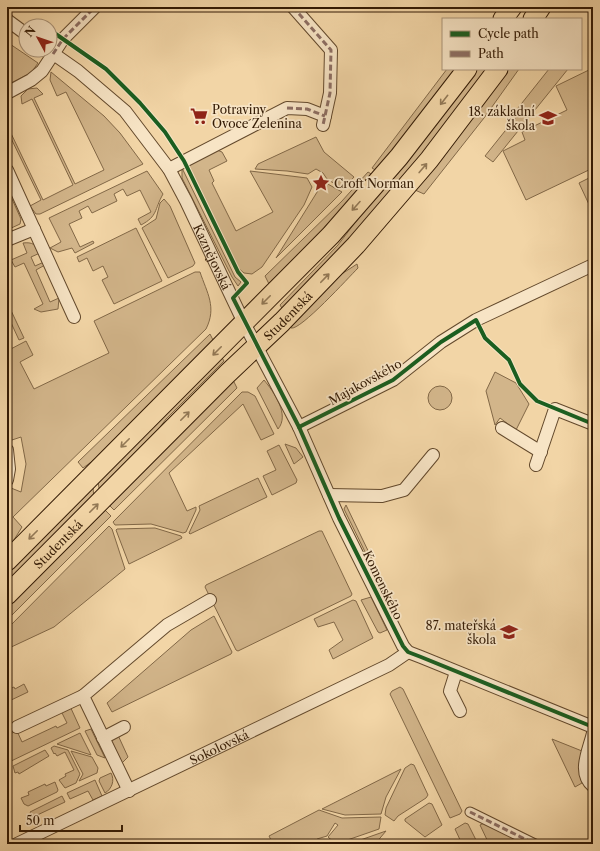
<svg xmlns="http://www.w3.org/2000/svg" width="600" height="851" font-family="'Libre Caslon Text',serif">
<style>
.green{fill:#d2b58a;stroke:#826847}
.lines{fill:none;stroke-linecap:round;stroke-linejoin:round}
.pedestrian-casing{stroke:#63492c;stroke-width:11}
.minor-casing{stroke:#63492c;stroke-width:14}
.primary-casing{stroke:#331a04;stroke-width:21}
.pedestrian{stroke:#f7e4c5;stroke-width:9}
.minor{stroke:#f7e4c5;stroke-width:12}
.primary{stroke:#f2d5a6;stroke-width:19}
.quiet{stroke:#8d6e63;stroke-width:3;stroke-dasharray:6 3;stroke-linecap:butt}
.cycleway-casing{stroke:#f7e4c5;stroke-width:6}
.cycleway{stroke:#1b5e20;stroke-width:4}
.oneway{stroke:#927855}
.labels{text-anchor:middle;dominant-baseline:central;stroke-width:3.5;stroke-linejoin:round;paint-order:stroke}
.poi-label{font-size:12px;fill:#331a04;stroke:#f7e4c5;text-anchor:start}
.street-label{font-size:12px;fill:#331a04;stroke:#f7e4c5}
</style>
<rect width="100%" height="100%" fill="#f2d5a6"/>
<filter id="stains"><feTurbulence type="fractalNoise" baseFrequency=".005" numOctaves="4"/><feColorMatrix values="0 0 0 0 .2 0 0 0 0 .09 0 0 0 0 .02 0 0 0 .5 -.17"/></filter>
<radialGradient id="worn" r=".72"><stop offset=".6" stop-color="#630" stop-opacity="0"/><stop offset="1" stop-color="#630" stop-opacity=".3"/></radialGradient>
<g class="green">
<path d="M7,42L38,63L31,73L7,85Z"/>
<path d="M593,68V168L526,200L503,151L525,140L522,132L567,110L556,86Z"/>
<path d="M447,69H458L377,171L372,168Z"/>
<path d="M476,69H488L400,183L390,178Z"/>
<path d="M507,69H519L484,118L424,194L415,190Z"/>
<path d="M549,69H568L493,162L485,156L517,116L514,113Z"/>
<path d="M51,72L104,116L120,133L143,164L40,214H36L30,206L41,200L7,130V125L43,200L73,185L32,99L22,104L21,96L28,89L37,88L43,94L34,98L75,184L104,170L66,92L57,96L50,80Z"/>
<path d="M316,137L324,152L354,177L343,189L327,179L323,173L316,169L308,174L287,171L255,169L258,164Z"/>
<path d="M217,150L222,152L227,161L209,170L214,181L212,183L236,231L273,212L250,171L307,178L312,187L304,205L262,267L252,274L244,273L238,268L189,168V164Z"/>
<path d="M182,168L235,277L241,282L238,286L232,277L182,178Z"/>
<path d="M147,171L163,194C154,210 158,216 141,225L138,219L151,212L140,190L127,196L123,189L114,194L117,201L92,213L88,206L79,211L82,218L69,224L80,247L93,241L94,243L75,253L72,248L58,252L50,248L61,242L49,218Z"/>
<path d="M368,172L373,175L270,286L265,276L342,201Z"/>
<path d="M593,176V213L579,183Z"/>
<path d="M386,182L397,187L350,240L283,310L280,305L338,245Z"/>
<path d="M326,183L342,192L276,258L319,189Z"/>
<path d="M7,188L21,219L20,224L7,230Z"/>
<path d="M164,199L170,206L195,263L193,266L168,278L142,228L156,219L160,203Z"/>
<path d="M136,228L162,281L114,304L102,280L108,277L103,266L93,271L87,258L79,262L77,257Z"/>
<path d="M23,243C32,242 36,244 40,253L31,257L35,266L44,262L45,265L36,270L50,302L59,298L58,309L41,312L34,309L43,304L24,263L15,267L11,260L27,253Z"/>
<path d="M357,264L358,268C349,277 300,331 291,328L289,325L337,277Z"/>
<path d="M195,272H200C207,293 217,307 206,329L13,517L22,527L7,551V495L11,488L21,492L26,464L21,437L12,440L7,430V351L26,341L33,355L20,362L34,389L109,353L94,321Z"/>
<path d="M7,302L24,338L19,340L7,314Z"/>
<path d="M210,334L214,342L113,446L83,468L78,462Z"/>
<path d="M221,356L224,361L166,419L149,442L100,494L98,482Z"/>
<path d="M495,372L516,383L529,404L516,430L500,418L495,425L486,391Z"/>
<path d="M233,380L237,388L114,510L109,505Z"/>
<path d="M264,380C274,392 290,415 278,429L257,388Z"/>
<circle cx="440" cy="398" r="12"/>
<path d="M242,392H248L255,396L274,434L261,440L243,404L169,473L187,511L196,507V510L186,532L183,533L151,524L115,525L113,522Z"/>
<path d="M285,444L296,448L303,457L294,464Z"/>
<path d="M279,445L297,480L296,483L272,495L263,476L276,470L267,451Z"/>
<path d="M258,478L267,497L190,534L189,533L200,510L199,506Z"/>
<path d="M93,487L94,500L7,588V575Z"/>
<path d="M346,505L374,563L373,564L370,562L344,509Z"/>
<path d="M105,510L111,516L7,620V609Z"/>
<path d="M109,526L112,529L125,569L54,627L7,649V629Z"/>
<path d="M155,528L181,536L182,538L129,564L116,530L117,529Z"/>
<path d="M319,531H322L352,594L351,596L238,651L236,650L205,587L206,585Z"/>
<path d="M371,597L387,630L380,633L378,632L361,600Z"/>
<path d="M353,600L356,601L373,638L333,659L329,650L343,640L334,622L318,627L314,619Z"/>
<path d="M214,616L232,652L231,654L112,712L107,703L191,630Z"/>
<path d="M24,684L28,692L7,702V690L14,687L15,689Z"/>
<path d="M400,687L403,689L462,811L460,814L450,818L390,694L392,691Z"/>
<path d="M69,704L80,728L7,763V749L10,747L7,735L17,731L22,742L56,726L57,728L67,723L60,709Z"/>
<path d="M91,729L105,758L97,755L85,731Z"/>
<path d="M80,733L91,755L57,744Z"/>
<path d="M117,733L128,757L122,763L110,739Z"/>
<path d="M552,739L582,751L580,774L582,783L575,787Z"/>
<path d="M54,746L68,750L80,774L76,783L65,788L59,780L66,776L65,774L74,770L65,752L57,756L55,753L54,754L51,748Z"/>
<path d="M45,750L49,756L19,774L18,772L15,773L13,766Z"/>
<path d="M71,751L92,757L98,768L97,773L79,781L83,774Z"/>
<path d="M411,764L414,765L428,795L426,798L398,816L394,821L385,815L386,808L405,768Z"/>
<path d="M401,769L386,797L381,814L345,815L322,809Z"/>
<path d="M111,773C115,780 112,789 105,793L99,781L100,778Z"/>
<path d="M95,780L102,796L93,800L88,791L70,799L67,793Z"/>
<path d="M55,782L58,790L57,792L28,806L24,804L21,798L29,795L28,792L45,784L46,786Z"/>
<path d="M62,796L65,802L33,817L30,812Z"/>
<path d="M429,803L432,804L442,825L425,837L405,821V819Z"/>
<path d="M319,810L342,818L381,817L379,829L336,844L328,837L338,825L335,823L327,836L317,839L312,844H273L269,836Z"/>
<path d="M486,822L531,844H489L480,825Z"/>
<path d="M465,823L468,824L478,844H462L455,829Z"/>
<path d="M386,831L375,844H349Z"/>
</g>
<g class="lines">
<g class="pedestrian-casing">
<path id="pedestrian" d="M470,812L535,844"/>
</g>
<g class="minor-casing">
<g id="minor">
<path d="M293,7L331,50L330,93L323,125"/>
<path d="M7,20L26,34"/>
<path id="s1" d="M48,50L78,71L125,111L169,169L186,201L244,323L299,427L339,518L403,646L408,652L421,657L593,727"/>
<path d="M7,93L31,80L42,71L63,39L95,7"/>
<path d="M169,169L287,108L307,109L325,116"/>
<path d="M7,170L74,317"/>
<path d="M7,240L34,229"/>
<path d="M299,427L393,380L441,342L476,320L593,265"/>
<path d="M502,428L541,452"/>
<path d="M7,450L9,469L7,480"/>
<path d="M536,465L555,409L593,424"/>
<path d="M329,495L382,496L404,490L433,455"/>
<path d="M456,672L450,691L460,711"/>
<path d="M17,727L83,696"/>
<path d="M593,733C589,750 577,773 593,786"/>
<path d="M103,738L124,727"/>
<path d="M129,791L83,696L167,625L210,600"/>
<path id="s2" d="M17,844L389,665L408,652"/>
</g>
</g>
<g class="primary-casing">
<g id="primary">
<path d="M503,19L512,7"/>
<path d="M533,19L541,7"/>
<path d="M7,561L331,235L399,157L467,69"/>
<path id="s3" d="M7,595L227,374L282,322L356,245L429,160L498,69"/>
</g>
</g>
<use href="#pedestrian" class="pedestrian"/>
<use href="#minor" class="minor"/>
<use href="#primary" class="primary"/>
<g class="quiet">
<path d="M293,7L331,50L330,93L323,125"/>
<path d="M53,54L63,39L95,7"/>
<path d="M287,108L307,109L325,116"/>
<path d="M470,812L535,844"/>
</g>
<g class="cycleway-casing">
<g id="cycleway">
<path d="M50,30L106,69L140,103L165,132L184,161L238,272L247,283L233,298L299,427L339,518L403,646L408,652L421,657L593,727"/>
<path d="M299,427L393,380L441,342L476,320L485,338L509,360L520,384L537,401L593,424"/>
</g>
</g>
<use href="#cycleway" class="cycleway"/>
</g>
<defs><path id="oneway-shaft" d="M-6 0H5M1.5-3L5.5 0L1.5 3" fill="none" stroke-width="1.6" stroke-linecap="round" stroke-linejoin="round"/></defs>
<g class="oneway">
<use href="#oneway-shaft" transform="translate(444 100) rotate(128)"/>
<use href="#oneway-shaft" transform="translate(423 168) rotate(-50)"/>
<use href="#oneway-shaft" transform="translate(356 206) rotate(132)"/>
<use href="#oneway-shaft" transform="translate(325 278) rotate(-46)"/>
<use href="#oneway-shaft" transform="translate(266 300) rotate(135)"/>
<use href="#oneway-shaft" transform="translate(217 351) rotate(135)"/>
<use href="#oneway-shaft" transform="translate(185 416) rotate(-45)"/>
<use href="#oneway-shaft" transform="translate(125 443) rotate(135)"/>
<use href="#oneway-shaft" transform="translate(94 508) rotate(-45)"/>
<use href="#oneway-shaft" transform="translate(33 535) rotate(135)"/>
</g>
<defs>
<g id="supermarket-bare" transform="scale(1.38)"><path d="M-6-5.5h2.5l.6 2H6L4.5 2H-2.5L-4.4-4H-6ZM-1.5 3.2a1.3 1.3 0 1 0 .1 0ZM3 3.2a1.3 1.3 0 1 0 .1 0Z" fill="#8f2418" stroke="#f7e4c5" stroke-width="2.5" paint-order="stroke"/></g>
<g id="school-bare" transform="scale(1.38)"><path d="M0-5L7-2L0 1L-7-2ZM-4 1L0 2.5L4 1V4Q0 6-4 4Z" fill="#8f2418" stroke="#f7e4c5" stroke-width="2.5" paint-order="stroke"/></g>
<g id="sight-bare" transform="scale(1.38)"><path d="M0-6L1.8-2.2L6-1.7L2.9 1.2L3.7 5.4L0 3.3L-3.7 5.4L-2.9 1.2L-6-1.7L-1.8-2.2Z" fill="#8f2418" stroke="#f7e4c5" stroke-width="2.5" paint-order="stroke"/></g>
</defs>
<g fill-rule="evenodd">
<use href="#supermarket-bare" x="199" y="116"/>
<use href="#school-bare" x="548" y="118"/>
<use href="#sight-bare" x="321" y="183"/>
<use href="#school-bare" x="509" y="632"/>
</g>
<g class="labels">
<g class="poi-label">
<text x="212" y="109">Potraviny<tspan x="212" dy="14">Ovoce Zelenina</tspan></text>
<text x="535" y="111" text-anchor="end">18. základní<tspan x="535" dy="14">škola</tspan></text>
<text x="334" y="183">Croft Norman</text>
<text x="496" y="625" text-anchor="end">87. mateřská<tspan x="496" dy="14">škola</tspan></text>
</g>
<g class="street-label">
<text stroke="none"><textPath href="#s1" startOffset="269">Kaznějovská</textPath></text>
<text stroke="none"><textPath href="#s3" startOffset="396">Studentská</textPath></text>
<text transform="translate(365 382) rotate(-29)">Majakovského</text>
<text stroke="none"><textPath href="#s3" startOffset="72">Studentská</textPath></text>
<text transform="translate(383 585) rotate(64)">Komenského</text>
<text stroke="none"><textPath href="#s2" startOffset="224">Sokolovská</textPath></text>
</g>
</g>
<rect width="600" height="851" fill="none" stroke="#f2d5a6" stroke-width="24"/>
<rect x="8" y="8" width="584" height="835" fill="none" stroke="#331a04" stroke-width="2"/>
<rect x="12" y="12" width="576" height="827" fill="none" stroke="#331a04"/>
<rect x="442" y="18" width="140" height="52" fill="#f7e4c5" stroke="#a99378"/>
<rect x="450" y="31" width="20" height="6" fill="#1b5e20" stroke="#a99378"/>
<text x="478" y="38" font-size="12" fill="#331a04">Cycle path</text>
<rect x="450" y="51" width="20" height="6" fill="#8d6e63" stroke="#a99378"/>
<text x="478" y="58" font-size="12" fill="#331a04">Path</text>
<g transform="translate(38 38) rotate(310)"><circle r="19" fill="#f7e4c5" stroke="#a99378"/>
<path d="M0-3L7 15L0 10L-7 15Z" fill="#8f2418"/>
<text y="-6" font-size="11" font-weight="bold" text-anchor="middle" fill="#331a04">N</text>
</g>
<path d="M20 825v6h102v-6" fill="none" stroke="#331a04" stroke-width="2"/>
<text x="26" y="825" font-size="12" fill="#331a04" stroke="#f7e4c5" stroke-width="3" paint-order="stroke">50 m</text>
<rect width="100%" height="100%" filter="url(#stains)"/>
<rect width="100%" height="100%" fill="url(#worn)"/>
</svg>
